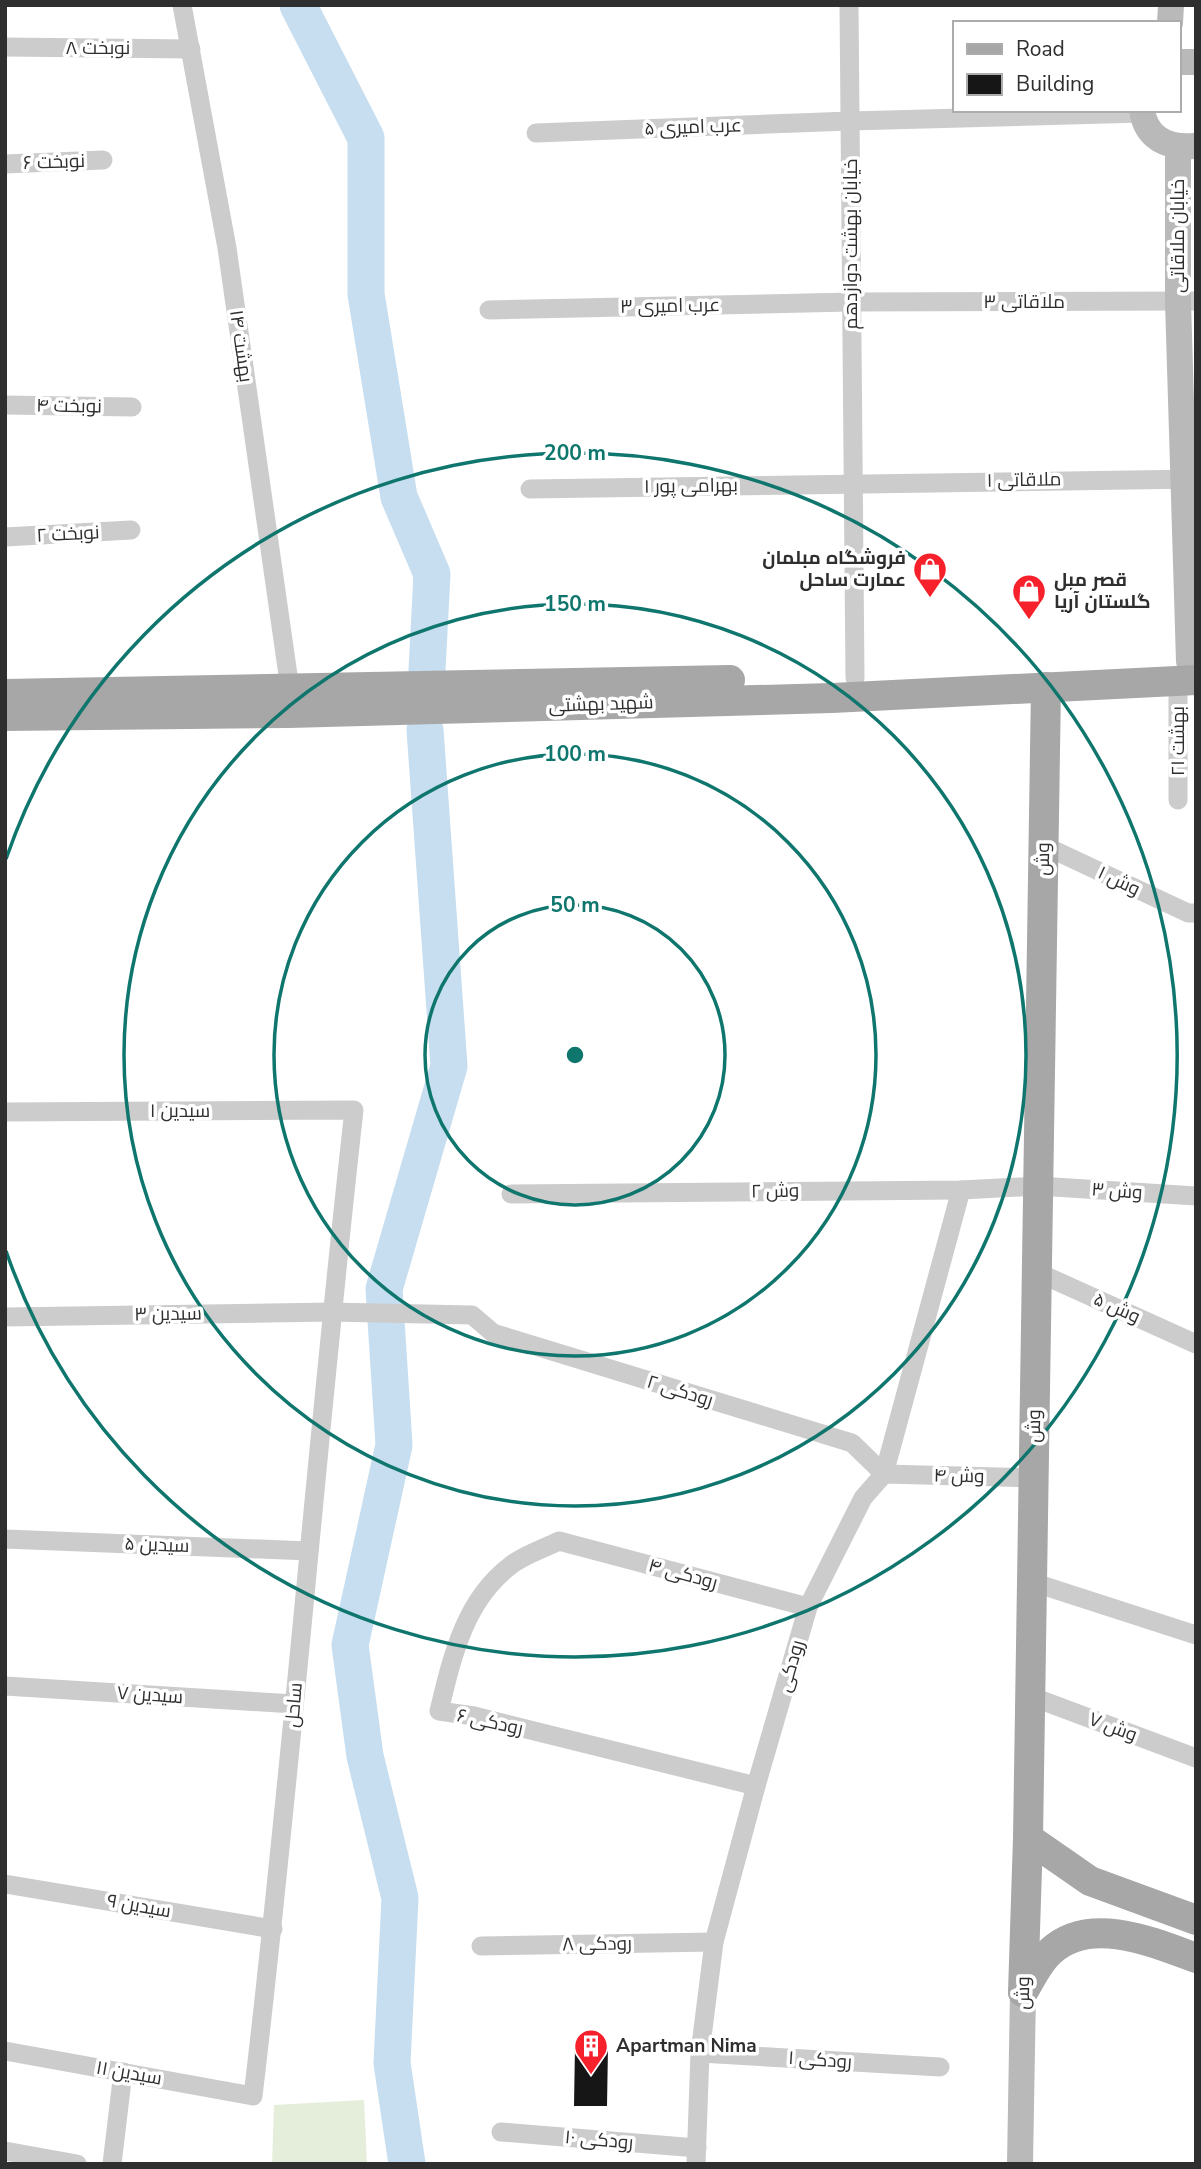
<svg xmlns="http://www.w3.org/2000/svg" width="1201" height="2169" font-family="'Nunito Sans',Cairo,sans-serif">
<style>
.green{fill:#e5eedb}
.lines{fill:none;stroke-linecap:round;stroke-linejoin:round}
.river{stroke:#c6deef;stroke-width:37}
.building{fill:#161616}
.street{stroke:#ccc;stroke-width:19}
.secondary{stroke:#b9b9b9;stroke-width:26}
.primary{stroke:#a7a7a7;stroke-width:30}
.ring{fill:none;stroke:#0f766e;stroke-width:3.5}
.labels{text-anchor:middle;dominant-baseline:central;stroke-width:7;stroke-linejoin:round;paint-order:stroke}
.street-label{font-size:19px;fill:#2f2f2f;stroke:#fff}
.poi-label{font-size:19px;font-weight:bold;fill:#2f2f2f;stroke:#fff;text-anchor:start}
.centre{fill:#0f766e;stroke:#fff;stroke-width:3.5}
.ring-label{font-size:21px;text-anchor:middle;font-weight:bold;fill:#0f766e;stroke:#fff;stroke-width:7;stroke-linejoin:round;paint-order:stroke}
</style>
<rect width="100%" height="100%" fill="#fff"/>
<path class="green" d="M364,2100L367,2164H272L274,2105Z"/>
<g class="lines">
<g class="river">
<path d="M298,5L366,138V294L399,497L432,574L427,670"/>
<path d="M407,2164L392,2063L400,1898L365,1756L350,1645L394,1445L384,1289L449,1066L425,730"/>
</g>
</g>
<path class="building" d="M575,2046H608L607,2106H574Z"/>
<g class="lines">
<g class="street">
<path d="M182,5L227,248L290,689"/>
<path d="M849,5L855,678"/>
<path d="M5,47L191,49"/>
<path d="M536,133L850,121L1142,113"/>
<path d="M5,164L103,160"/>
<path d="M489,310L851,302L1196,301"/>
<path d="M5,405L132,407"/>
<path d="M530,489L1196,479"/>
<path d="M5,537L131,530"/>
<path d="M1178,800V681"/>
<path d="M1043,845L1188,913H1196"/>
<path d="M5,1112L354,1110C317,1438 292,1768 253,2096L5,2051"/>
<path d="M511,1194L961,1190L1038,1186L1196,1196"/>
<path d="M1037,1272L1196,1344"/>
<path d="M5,1317L331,1312L472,1315L493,1333L852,1443L884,1474"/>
<path d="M884,1474L1033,1478"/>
<path d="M5,1539L309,1551"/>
<path d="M1032,1582L1196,1635"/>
<path d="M5,1686L294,1704"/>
<path d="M1030,1696L1196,1758"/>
<path d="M756,1786L474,1716L439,1711C452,1658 464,1601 510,1566C523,1555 543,1549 559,1541L808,1607"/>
<path d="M5,1884L273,1929"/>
<path d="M481,1946L714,1942"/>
<path d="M700,2053L940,2067"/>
<path d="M501,2132L697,2148"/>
<path d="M5,2151L77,2164"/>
<path d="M112,2164L123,2072"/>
<path d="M696,2164L700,2053L714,1942L756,1786L808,1607L863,1498L884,1474L961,1190"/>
</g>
<g class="secondary">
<path d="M1170,23L1171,5"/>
<path d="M1178,62H1196"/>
<path d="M1142,110C1146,139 1168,148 1194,146"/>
<path d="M1178,147V302L1189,661"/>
<path d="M1020,2164L1023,1992"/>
</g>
<g class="primary">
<path d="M5,694L730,680"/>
<path d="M5,716L289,713L832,698L1196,680"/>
<path d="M1028,1838L1090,1881L1196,1920"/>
<path d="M1023,1992L1028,1838L1046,687"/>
<path d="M1023,1992C1031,1979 1039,1961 1051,1951C1090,1915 1153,1942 1196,1958"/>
</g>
</g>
<g class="ring">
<circle cx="575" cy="1055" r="150"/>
<circle cx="575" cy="1055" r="301"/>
<circle cx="575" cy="1055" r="451"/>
<path d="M6 859A602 602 0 1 1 6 1251"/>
</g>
<defs>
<g id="shop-pin" transform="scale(1.75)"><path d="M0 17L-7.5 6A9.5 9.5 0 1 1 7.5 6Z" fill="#f6212b" stroke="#fff"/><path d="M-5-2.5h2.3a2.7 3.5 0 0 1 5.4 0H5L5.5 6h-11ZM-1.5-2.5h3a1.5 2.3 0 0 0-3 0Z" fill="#fff"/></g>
<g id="building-pin" transform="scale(1.75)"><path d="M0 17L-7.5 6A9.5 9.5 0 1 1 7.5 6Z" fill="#f6212b" stroke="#fff"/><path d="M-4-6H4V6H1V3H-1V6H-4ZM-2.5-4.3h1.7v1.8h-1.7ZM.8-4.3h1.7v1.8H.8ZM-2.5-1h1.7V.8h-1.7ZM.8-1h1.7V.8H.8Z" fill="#fff"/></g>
</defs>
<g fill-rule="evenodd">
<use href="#shop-pin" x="930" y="569"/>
<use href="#shop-pin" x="1029" y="591"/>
<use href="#building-pin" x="591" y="2046"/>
</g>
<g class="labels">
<g class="street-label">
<text x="98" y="48">۸ نوبخت</text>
<text transform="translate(693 127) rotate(-2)">۵ عرب امیری</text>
<text transform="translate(54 162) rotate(-2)">نوبخت ۶</text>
<text transform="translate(1178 236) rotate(-90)">خیابان ملاقاتی</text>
<text transform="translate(851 244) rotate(-90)">خیابان بهشت دوازدهم</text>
<text x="1024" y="302">ملاقاتی ۳</text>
<text transform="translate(670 306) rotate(-1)">۳ عرب امیری</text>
<text transform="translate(241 346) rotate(82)">بهشت ۱۴</text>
<text transform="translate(69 406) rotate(1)">۴ نوبخت</text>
<text transform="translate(1024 480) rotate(-1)">ملاقاتی ۱</text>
<text transform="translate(691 486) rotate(-1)">۱ بهرامی پور</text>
<text transform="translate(68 534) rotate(-3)">۲ نوبخت</text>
<text transform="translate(601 704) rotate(-2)">شهید بهشتی</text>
<text transform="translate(1178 741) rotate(-90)">بهشت ۲۱</text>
<text transform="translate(1043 859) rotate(-89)">وش</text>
<text transform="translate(1119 881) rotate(25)">وش ۱</text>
<text x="180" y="1111">سیدین ۱</text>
<text transform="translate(775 1191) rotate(-1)">وش ۲</text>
<text transform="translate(1117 1191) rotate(4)">وش ۳</text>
<text transform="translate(1117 1308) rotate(24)">وش ۵</text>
<text transform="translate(168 1314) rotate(-1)">سیدین ۳</text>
<text transform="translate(680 1391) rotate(17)">رودکی ۲</text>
<text transform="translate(1034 1426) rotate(-89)">وش</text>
<text transform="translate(959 1476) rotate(1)">وش ۴</text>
<text transform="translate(157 1545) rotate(2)">سیدین ۵</text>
<text transform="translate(683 1574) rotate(15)">رودکی ۴</text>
<text transform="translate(791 1666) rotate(-74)">رودکی</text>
<text transform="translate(150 1695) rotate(4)">سیدین ۷</text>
<text transform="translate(294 1705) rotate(-85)">ساحل</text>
<text transform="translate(490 1722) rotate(12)">رودکی ۶</text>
<text transform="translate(1113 1727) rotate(21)">وش ۷</text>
<text transform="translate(139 1906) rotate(10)">۹ سیدین</text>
<text transform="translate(597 1944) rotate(-1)">رودکی ۸</text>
<text transform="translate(1023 1993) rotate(-89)">وش</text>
<text transform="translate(820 2060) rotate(4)">رودکی ۱</text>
<text transform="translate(129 2073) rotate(10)">۱۱ سیدین</text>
<text transform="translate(599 2140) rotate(5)">رودکی ۱۰</text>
</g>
<g class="poi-label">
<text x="906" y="558" text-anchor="end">فروشگاه مبلمان<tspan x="906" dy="22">عمارت ساحل</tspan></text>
<text x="1054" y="580">قصر مبل<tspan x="1054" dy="22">گلستان آریا</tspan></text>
<text x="616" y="2046">Apartman Nima</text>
</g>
</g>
<circle cx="575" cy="1055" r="10" class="centre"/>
<g class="ring-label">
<text x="575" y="460">200 m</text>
<text x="575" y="611">150 m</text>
<text x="575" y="761">100 m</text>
<text x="575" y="912">50 m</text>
</g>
<rect width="1201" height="2169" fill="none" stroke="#2f2f2f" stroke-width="14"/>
<rect x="953" y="21" width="228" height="91" fill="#ffffff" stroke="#acacac" stroke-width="2"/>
<rect x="967" y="44" width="35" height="10" fill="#a7a7a7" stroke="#acacac" stroke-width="2"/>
<text x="1016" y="56" font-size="21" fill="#2f2f2f">Road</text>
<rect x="967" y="74" width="35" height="21" fill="#161616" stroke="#acacac" stroke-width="2"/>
<text x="1016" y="91" font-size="21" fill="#2f2f2f">Building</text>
</svg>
